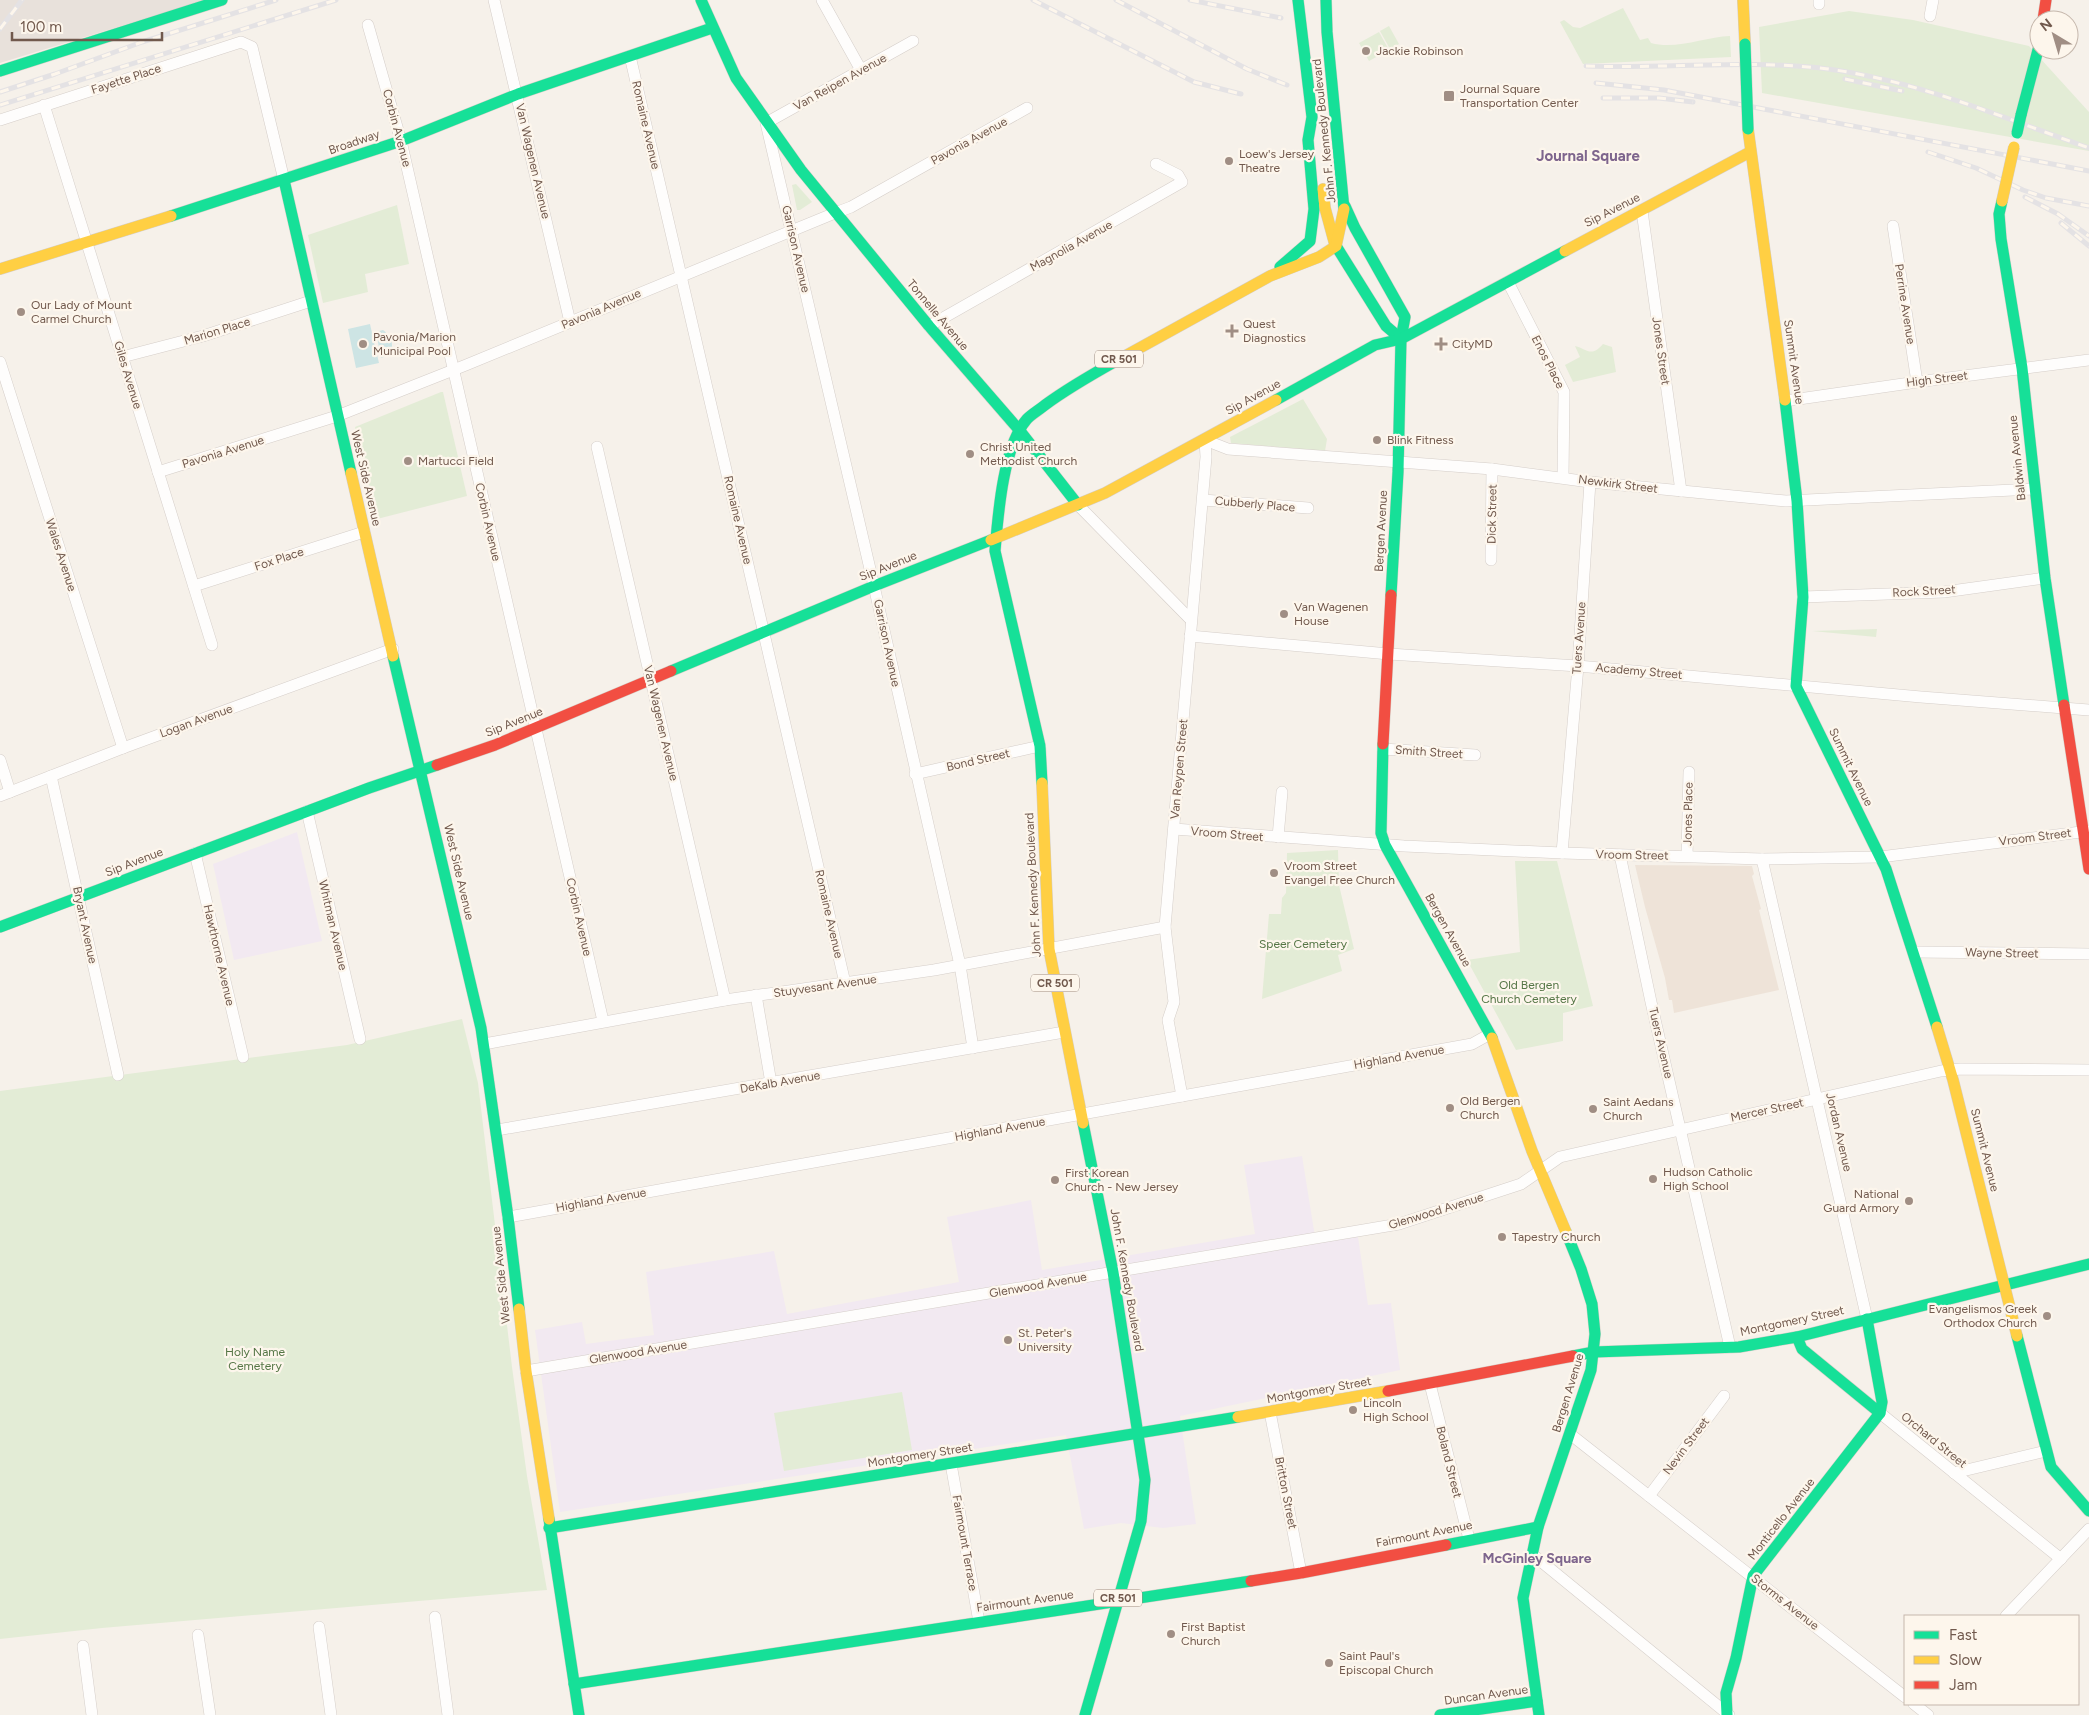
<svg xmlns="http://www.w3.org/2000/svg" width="2089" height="1715" font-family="Figtree,sans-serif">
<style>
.residential{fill:#eee3d8}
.industrial{fill:#e8e1db}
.education{fill:#f2e9f1}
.green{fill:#e3ecd6}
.water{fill:#cde4e4}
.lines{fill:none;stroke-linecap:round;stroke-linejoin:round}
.street-casing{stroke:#d5cec9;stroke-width:12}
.fast-casing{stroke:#d5cec7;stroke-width:12}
.slow-casing{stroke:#d5cec7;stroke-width:12}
.jam-casing{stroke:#d5cec7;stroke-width:12}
.street{stroke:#fefdfc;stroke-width:11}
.fast{stroke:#16e098;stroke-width:11}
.slow{stroke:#ffcf43;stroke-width:11}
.jam{stroke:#f24e42;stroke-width:11}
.rail-casing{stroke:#e4e2e4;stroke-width:5}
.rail{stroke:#fdf6ec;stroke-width:3;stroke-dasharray:9;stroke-linecap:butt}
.fast-bridge-casing{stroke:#d5cec7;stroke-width:12;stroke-linecap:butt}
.slow-bridge-casing{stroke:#d5cec7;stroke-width:12;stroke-linecap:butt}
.fast-bridge{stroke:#16e098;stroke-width:11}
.slow-bridge{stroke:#ffcf43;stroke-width:11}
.poi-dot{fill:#a08e84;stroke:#fdf6ec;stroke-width:2}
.labels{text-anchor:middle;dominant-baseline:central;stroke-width:4.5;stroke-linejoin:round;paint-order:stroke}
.shield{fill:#fdf6ec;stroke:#9b887d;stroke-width:1}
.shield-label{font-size:11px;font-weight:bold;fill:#71594d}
.poi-label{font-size:12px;fill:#71594d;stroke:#fdf6ec;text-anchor:start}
.street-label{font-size:12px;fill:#71594d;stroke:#fdf6ec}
.park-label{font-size:12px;fill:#557646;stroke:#fdf6ec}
.neighbourhood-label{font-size:14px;font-weight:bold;fill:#7e658d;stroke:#fdf6ec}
.quarter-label{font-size:15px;font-weight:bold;fill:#7e658d;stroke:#fdf6ec}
</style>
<rect width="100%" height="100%" fill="#f6f1ea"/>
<path class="residential" d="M1635,865L1752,866L1754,874L1752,876L1761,909L1759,910L1779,990L1674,1013L1672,1000H1669L1665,978L1645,907Z"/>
<path class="industrial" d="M0,0H206L0,63Z"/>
<g class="education">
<path d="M297,832L322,941L234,960L213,864Z"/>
<path d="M1302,1156L1316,1243L1358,1237L1368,1305L1391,1303L1400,1370L1180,1416L1196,1524L1163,1528L1121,1523L1084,1529L1066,1435L560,1512L535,1330L582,1322L586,1344L654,1335L646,1272L774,1251L787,1314L959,1282L947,1217L1031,1200L1042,1270L1255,1234L1244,1165Z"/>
</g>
<g class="green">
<path d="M1623,8L1640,40L1648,38L1651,43C1676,50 1705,37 1730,36L1731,57L1583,64L1560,22L1564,20L1573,27L1580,28Z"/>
<path d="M1849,11L1913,20L2029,46L2089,112V151L1762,93L1759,27Z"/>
<path d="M1389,26L1399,44L1390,49L1380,31Z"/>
<path d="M1379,32L1389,50L1369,61L1365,54L1368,52L1367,48L1363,50L1359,43Z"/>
<path d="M796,184L812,202L800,210H797L792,185Z"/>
<path d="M397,205L409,264L365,274L368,292L323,303L308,235Z"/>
<path d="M1603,344L1612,347L1616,372L1573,382L1565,365L1580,357L1575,346C1587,349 1591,358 1603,344Z"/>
<path d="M441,392H443L467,496L377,519L355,427Z"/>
<path d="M1303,399L1327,439L1325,451L1231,443L1230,437Z"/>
<path d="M1877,629L1876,637L1812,631Z"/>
<path d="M1338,850L1339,885L1354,949L1338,955L1342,971L1262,999L1269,914H1281L1282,898L1286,893L1287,853Z"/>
<path d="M1515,861H1557L1593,1006L1563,1013V1041L1516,1050L1467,960L1520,952Z"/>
<path d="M462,1019L478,1083L512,1367L527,1476L547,1590L102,1628L0,1639V1091L347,1045Z"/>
<path d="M902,1392L912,1450L784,1471L774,1413Z"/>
</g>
<path class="water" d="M370,324L372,333L383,330C394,338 397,354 381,358L377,337L373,338L379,363L356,368L348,329Z"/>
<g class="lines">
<g class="street-casing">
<g id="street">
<path d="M494,0L570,322"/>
<path d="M822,0L861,70"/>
<path d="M1819,4V0"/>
<path d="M1930,16L1933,0"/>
<path d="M368,25L401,141L603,1021"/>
<path d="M913,41L766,123L874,586L960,965L973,1048"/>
<path d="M630,56L845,983"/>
<path d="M44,105L212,645"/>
<path d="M0,120L241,42L252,47L284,180"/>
<path d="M1642,211L1681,491"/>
<path d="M1893,226L1917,382"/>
<path d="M1508,282L1564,392L1563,477"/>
<path d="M929,326L1182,182L1178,175L1156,164"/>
<path d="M122,357L203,336L311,301"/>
<path d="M0,362L123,748"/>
<path d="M1785,401L1917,382L2089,360"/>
<path d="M597,447L725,1000"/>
<path d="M158,472L337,416L466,365L835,213L851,207L1027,108"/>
<path d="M1203,500L1308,508"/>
<path d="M1078,505L1191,620"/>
<path d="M1491,560L1492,469"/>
<path d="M194,586L364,532"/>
<path d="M1803,597L1944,592L2045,578"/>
<path d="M1190,636L1389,654L1578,666L1921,697L2089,710"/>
<path d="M1383,749L1475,755"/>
<path d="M0,760L10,792"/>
<path d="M915,774L1040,746"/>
<path d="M51,776L118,1075"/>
<path d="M0,796L123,748L393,649"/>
<path d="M307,811L360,1039"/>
<path d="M1174,829L1404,846L1562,853L1762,859L1880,857L2089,831"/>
<path d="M1278,837L1282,792"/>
<path d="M195,853L243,1057"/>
<path d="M1562,853L1578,666L1590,482"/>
<path d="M1620,855L1651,1002L1730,1347"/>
<path d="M1687,856L1689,772"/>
<path d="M1762,859L1867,1319"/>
<path d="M1914,952L2089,954"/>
<path d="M756,995L771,1083"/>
<path d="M484,1044L725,1000L934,970L1165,927"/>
<path d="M1182,1096L1168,1020L1174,1002L1165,927L1206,457L1205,440L1228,449L1492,469L1590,482L1786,501L2034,489"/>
<path d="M497,1130L1064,1032"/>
<path d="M508,1217L1472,1044L1490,1034"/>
<path d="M526,1371L1399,1224L1521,1184L1560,1157L1941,1071L1961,1069L2089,1070"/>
<path d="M1430,1384L1469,1539"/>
<path d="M1270,1412L1301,1573"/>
<path d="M1880,1413L2061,1559"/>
<path d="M1570,1434L1905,1697"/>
<path d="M951,1464L979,1622"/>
<path d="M1954,1473L2046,1451"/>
<path d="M1649,1496L1724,1396"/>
<path d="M1532,1554L1729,1715"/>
<path d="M2006,1616L2089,1529"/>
<path d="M435,1617L448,1715"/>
<path d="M319,1627L331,1715"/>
<path d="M198,1635L210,1715"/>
<path d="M83,1646L92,1715"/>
<path d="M1914,1704L1928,1715"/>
</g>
</g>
<g class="fast-casing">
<g id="fast">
<path d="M701,0L736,78L801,170L929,326L1020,431L1078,505"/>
<path d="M1326,0L1327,32L1344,209"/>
<path d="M0,71L222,0"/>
<path d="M2021,115L2039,46"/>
<path d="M284,180L351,473"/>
<path d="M2002,201L1999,214L2001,239L2022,368L2045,578L2064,705"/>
<path d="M1345,206L1355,228L1405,317L1401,339L1398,472L1391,595"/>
<path d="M171,216L401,141L518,94L712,28"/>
<path d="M1336,246L1386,326L1401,339"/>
<path d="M1280,267L1310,241L1314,209L1308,140L1312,117L1298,0"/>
<path d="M1276,400L1375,345L1401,339L1565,251"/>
<path d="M1785,400L1797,501L1803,597L1796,686L1886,869L1937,1027"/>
<path d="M393,656L481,1028L508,1217L519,1309"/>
<path d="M671,671L874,586L991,540"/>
<path d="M1383,744L1381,833L1385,845L1492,1038"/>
<path d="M1042,783L1040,746L995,551C998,515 1003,446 1027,419C1032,414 1039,410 1045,405C1068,388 1091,375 1116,361"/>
<path d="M0,927L369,788L437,765"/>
<path d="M1083,1123L1113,1272L1145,1480L1141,1521L1085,1715"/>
<path d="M2017,1336L2051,1467L2089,1511"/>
<path d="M1797,1337L1802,1349L1880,1413"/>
<path d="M1573,1356L1594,1352L1739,1347L1797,1337L2089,1264"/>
<path d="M549,1519L579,1715"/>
<path d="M549,1528L1238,1417"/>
<path d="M1446,1545L1538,1527"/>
<path d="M574,1684L1251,1581"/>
<path d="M1440,1715L1537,1701"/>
<path d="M1539,1715L1523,1598L1538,1527L1591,1370L1595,1334L1592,1304L1581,1269L1566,1232"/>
<path d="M1727,1715L1726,1693L1736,1658L1753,1576L1880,1413L1882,1402L1867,1319"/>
</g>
</g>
<g class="slow-casing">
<g id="slow">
<path d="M1743,0L1745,44"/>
<path d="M1748,129L1785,400"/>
<path d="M1323,189L1325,208L1335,245"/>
<path d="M1565,251L1750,152"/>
<path d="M0,269L171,216"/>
<path d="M1116,361L1270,276L1319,257L1336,246L1344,209"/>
<path d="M351,473L393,656"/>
<path d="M991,540L1105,493L1276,400"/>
<path d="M1042,783L1049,949L1083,1123"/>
<path d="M1937,1027L1953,1080L2017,1336"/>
<path d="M1492,1038L1532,1151L1566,1232"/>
<path d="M519,1309L526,1371L549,1519"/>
<path d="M1238,1417L1388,1391"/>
</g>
</g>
<g class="jam-casing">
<g id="jam">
<path d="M2043,20L2046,0"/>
<path d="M2064,705L2089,869"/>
<path d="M1383,744L1391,595"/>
<path d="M437,765L495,745L671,671"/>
<path d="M1388,1391L1573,1356"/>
<path d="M1251,1581L1301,1573L1446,1545"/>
</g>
</g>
<use href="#street" class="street"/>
<use href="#fast" class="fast"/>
<use href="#slow" class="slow"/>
<use href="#jam" class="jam"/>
<g class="rail-casing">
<g id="rail">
<path d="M1033,0L1194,82L1241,94"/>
<path d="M1116,0L1247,69L1287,85"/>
<path d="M1190,0L1281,18"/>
<path d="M0,29L22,0"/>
<path d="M1586,66C1666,69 1748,59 1828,69C1918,81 2004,118 2089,148"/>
<path d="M1845,79L1902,91"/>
<path d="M1596,83L1664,90L2089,171"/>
<path d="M0,92L55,74L142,42L276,0"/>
<path d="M1603,98H1659L1693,102"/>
<path d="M0,105L336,0"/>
<path d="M1928,152L1976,168L2023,190L2046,198L2089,206"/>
<path d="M2025,197L2058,214L2089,236"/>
<path d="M2061,223L2089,246"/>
</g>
</g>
<use href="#rail" class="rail"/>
<g class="fast-bridge-casing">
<g id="fast-bridge">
<path d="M1745,44L1748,129"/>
<path d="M2017,133L2021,115"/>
</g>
</g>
<g class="slow-bridge-casing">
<path id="slow-bridge" d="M2002,201L2014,147"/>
</g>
<use href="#fast-bridge" class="fast-bridge"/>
<use href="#slow-bridge" class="slow-bridge"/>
</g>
<g class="poi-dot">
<circle cx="1366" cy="51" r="5"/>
<rect x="1443" y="90" width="12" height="12" rx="2.5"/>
<circle cx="1229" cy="161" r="5"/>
<circle cx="21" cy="312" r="5"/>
<path d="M1229.5 323.5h5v5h5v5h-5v5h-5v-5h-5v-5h5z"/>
<circle cx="363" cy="344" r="5"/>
<path d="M1438.5 336.5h5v5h5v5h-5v5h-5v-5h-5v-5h5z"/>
<circle cx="1377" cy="440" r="5"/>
<circle cx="970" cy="454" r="5"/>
<circle cx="408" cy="461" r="5"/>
<circle cx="1284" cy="614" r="5"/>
<circle cx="1274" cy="873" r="5"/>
<circle cx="1450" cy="1108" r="5"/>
<circle cx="1593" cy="1109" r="5"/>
<circle cx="1653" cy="1179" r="5"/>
<circle cx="1055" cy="1180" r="5"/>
<circle cx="1909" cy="1201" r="5"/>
<circle cx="1502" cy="1237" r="5"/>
<circle cx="2047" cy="1316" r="5"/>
<circle cx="1008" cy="1340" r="5"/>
<circle cx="1353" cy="1410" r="5"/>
<circle cx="1171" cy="1634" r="5"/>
<circle cx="1329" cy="1663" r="5"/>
</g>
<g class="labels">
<g class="shield">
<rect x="1095" y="350.5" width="48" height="17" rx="4"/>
<rect x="1031" y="974.5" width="48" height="17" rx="4"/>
<rect x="1094" y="1589.5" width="48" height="17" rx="4"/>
</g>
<g class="shield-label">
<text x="1119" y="359">CR 501</text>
<text x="1055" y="983">CR 501</text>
<text x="1118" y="1598">CR 501</text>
</g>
<g class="poi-label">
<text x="1376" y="51">Jackie Robinson</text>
<text x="1460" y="89">Journal Square<tspan x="1460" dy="14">Transportation Center</tspan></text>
<text x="1239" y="154">Loew's Jersey<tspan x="1239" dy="14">Theatre</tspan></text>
<text x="31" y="305">Our Lady of Mount<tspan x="31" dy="14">Carmel Church</tspan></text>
<text x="1243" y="324">Quest<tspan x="1243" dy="14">Diagnostics</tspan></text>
<text x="373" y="337">Pavonia/Marion<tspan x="373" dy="14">Municipal Pool</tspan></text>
<text x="1452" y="344">CityMD</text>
<text x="1387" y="440">Blink Fitness</text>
<text x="980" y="447">Christ United<tspan x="980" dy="14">Methodist Church</tspan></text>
<text x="418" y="461">Martucci Field</text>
<text x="1294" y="607">Van Wagenen<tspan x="1294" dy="14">House</tspan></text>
<text x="1284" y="866">Vroom Street<tspan x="1284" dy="14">Evangel Free Church</tspan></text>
<text x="1460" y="1101">Old Bergen<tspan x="1460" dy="14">Church</tspan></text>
<text x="1603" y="1102">Saint Aedans<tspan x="1603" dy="14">Church</tspan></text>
<text x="1663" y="1172">Hudson Catholic<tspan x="1663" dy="14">High School</tspan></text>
<text x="1065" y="1173">First Korean<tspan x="1065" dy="14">Church - New Jersey</tspan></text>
<text x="1899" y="1194" text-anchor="end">National<tspan x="1899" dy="14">Guard Armory</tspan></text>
<text x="1512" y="1237">Tapestry Church</text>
<text x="2037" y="1309" text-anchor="end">Evangelismos Greek<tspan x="2037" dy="14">Orthodox Church</tspan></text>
<text x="1018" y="1333">St. Peter's<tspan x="1018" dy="14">University</tspan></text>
<text x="1363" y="1403">Lincoln<tspan x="1363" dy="14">High School</tspan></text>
<text x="1181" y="1627">First Baptist<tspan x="1181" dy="14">Church</tspan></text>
<text x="1339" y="1656">Saint Paul's<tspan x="1339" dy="14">Episcopal Church</tspan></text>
</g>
<g class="street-label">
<text transform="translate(126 79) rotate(-18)">Fayette Place</text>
<text transform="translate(840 82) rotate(-29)">Van Reipen Avenue</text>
<text transform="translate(646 125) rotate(77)">Romaine Avenue</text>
<text transform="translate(397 128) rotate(75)">Corbin Avenue</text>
<text transform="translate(1324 131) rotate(-96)">John F. Kennedy Boulevard</text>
<text transform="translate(969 141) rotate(-29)">Pavonia Avenue</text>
<text transform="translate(354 142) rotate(-19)">Broadway</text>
<text transform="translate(533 161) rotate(77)">Van Wagenen Avenue</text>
<text transform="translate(1612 210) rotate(-27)">Sip Avenue</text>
<text transform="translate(1071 246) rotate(-29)">Magnolia Avenue</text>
<text transform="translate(796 249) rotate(77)">Garrison Avenue</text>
<text transform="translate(1905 304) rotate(81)">Perrine Avenue</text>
<text transform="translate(601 309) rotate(-23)">Pavonia Avenue</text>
<text transform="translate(938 315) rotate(50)">Tonnelle Avenue</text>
<text transform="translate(217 331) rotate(-17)">Marion Place</text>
<text transform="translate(1661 351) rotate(82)">Jones Street</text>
<text transform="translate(1548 362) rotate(63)">Enos Place</text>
<text transform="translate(1794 362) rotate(82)">Summit Avenue</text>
<text transform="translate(128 375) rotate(73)">Giles Avenue</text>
<text transform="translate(1937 379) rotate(-7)">High Street</text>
<text transform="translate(1253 397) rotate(-29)">Sip Avenue</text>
<text transform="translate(223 452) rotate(-17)">Pavonia Avenue</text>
<text transform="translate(2017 458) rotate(-96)">Baldwin Avenue</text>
<text transform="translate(366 478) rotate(77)">West Side Avenue</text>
<text transform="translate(1618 484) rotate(7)">Newkirk Street</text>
<text transform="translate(1255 504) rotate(5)">Cubberly Place</text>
<text transform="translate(1492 514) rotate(-89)">Dick Street</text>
<text transform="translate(738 520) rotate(77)">Romaine Avenue</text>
<text transform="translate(488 522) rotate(77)">Corbin Avenue</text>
<text transform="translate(1381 531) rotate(-87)">Bergen Avenue</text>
<text transform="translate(61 555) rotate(72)">Wales Avenue</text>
<text transform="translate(279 559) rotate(-18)">Fox Place</text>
<text transform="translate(888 566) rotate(-22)">Sip Avenue</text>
<text transform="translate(1924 591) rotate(-3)">Rock Street</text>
<text transform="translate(1579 638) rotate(-86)">Tuers Avenue</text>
<text transform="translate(887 643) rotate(78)">Garrison Avenue</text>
<text transform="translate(1639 671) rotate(5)">Academy Street</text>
<text transform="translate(196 721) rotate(-20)">Logan Avenue</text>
<text transform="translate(514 722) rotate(-22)">Sip Avenue</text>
<text transform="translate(661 723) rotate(77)">Van Wagenen Avenue</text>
<text transform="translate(1429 752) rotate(4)">Smith Street</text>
<text transform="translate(978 760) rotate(-13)">Bond Street</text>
<text transform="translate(1851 767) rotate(64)">Summit Avenue</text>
<text transform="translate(1179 769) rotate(-85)">Van Reypen Street</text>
<text transform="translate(1688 814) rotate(-89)">Jones Place</text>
<text transform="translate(1227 834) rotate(5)">Vroom Street</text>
<text transform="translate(2035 837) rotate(-7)">Vroom Street</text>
<text transform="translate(1632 855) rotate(1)">Vroom Street</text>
<text transform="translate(134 862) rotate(-21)">Sip Avenue</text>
<text transform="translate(459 872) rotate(77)">West Side Avenue</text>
<text transform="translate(1033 885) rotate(-93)">John F. Kennedy Boulevard</text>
<text transform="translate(829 914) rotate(77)">Romaine Avenue</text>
<text transform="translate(579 917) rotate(77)">Corbin Avenue</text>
<text transform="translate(85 925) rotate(78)">Bryant Avenue</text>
<text transform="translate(333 925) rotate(77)">Whitman Avenue</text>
<text transform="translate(1448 930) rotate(61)">Bergen Avenue</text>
<text transform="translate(2002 953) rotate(1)">Wayne Street</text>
<text transform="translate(219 955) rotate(77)">Hawthorne Avenue</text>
<text transform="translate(825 986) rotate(-8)">Stuyvesant Avenue</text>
<text transform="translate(1661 1043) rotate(77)">Tuers Avenue</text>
<text transform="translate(1399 1057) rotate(-10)">Highland Avenue</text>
<text transform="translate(780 1082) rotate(-10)">DeKalb Avenue</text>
<text transform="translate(1767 1110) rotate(-12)">Mercer Street</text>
<text transform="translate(1000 1129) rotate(-10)">Highland Avenue</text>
<text transform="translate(1839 1132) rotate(77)">Jordan Avenue</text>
<text transform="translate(1985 1150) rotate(76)">Summit Avenue</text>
<text transform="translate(601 1200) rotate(-10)">Highland Avenue</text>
<text transform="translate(1436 1211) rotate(-17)">Glenwood Avenue</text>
<text transform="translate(501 1275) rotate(-96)">West Side Avenue</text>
<text transform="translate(1127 1280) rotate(80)">John F. Kennedy Boulevard</text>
<text transform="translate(1038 1285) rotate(-10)">Glenwood Avenue</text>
<text transform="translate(1792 1321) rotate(-12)">Montgomery Street</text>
<text transform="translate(638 1352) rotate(-9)">Glenwood Avenue</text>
<text transform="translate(1319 1390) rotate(-10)">Montgomery Street</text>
<text transform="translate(1568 1393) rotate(-73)">Bergen Avenue</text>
<text transform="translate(1934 1440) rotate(39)">Orchard Street</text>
<text transform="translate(1686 1446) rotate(-53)">Nevin Street</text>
<text transform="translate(920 1455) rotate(-9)">Montgomery Street</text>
<text transform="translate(1449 1462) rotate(76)">Boland Street</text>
<text transform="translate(1286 1493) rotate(79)">Britton Street</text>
<text transform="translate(1781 1519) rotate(-52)">Monticello Avenue</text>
<text transform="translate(1424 1534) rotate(-11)">Fairmount Avenue</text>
<text transform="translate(965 1543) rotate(80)">Fairmount Terrace</text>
<text transform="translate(1025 1601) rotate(-8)">Fairmount Avenue</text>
<text transform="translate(1785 1602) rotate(38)">Storms Avenue</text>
<text transform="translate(1486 1695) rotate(-8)">Duncan Avenue</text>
</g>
<g class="park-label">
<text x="1303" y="944">Speer Cemetery</text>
<text x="1529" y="985">Old Bergen<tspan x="1529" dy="14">Church Cemetery</tspan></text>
<text x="255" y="1352">Holy Name<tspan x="255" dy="14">Cemetery</tspan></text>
</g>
<g class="neighbourhood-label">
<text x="1537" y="1558">McGinley Square</text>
</g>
<g class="quarter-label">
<text x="1588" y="156">Journal Square</text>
</g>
</g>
<rect x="1904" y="1615" width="175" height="90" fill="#fdf6ec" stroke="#c5b7ac"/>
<rect x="1914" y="1631" width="25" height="8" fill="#16e098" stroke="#c5b7ac"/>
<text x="1949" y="1640" font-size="15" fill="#71594d">Fast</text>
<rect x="1914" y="1656" width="25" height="8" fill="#ffcf43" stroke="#c5b7ac"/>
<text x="1949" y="1665" font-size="15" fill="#71594d">Slow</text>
<rect x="1914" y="1681" width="25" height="8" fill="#f24e42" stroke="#c5b7ac"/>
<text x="1949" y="1690" font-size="15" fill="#71594d">Jam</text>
<g transform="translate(2054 35) rotate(322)"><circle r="24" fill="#fdf6ec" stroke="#c5b7ac"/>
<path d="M0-4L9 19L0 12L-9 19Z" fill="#a08e84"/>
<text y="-8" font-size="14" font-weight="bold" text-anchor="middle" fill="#71594d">N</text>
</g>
<path d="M12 32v8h150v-8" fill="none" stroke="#71594d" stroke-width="2.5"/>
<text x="20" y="32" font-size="15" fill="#71594d" stroke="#fdf6ec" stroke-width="4" paint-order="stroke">100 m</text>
</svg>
